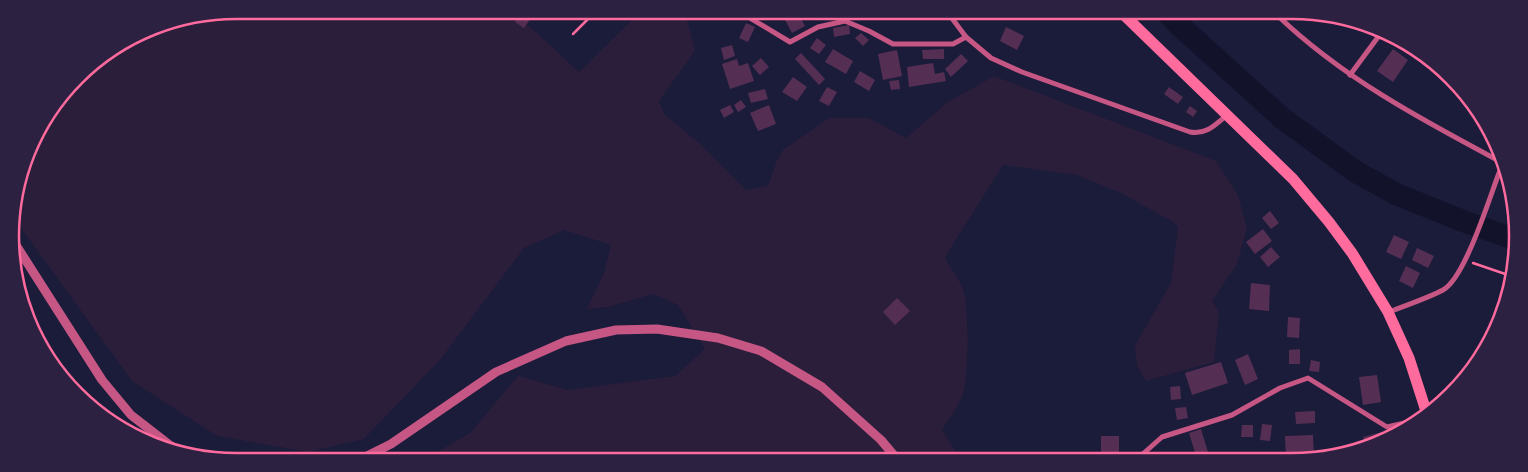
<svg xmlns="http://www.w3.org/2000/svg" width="1528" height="472" font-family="Spectral,serif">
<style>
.green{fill:#2a1e3b}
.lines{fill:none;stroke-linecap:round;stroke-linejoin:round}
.river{stroke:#12122b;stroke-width:22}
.building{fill:#542f53}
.path{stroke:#ff6b9d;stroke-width:2.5}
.minor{stroke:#c65784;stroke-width:5}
.tertiary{stroke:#c65784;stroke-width:9}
.primary{stroke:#ff6b9d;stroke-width:11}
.rim{fill:none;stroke:#ff6b9d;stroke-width:2.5}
</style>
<rect width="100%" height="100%" fill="#1b1b3a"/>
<path class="green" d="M236,10L508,11L536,32L579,72L639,13L647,12H681L688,23L695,51L659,101L664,114L698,142L746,190L768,186L777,160L783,150L829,118H869L906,138L948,102L994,76L1216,161L1238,195L1247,228L1237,264L1212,301L1219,312L1214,362L1146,381L1137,366L1135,345L1171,283L1178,227L1173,222L1121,193L1077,175L1003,165L945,257C949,268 958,276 962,287C970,304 969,380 962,397C957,408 949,419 942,430L961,459L427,458L470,433L518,376L568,390L675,376L705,349L678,305L653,294L608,307L587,309L604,273L611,245L564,230L524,248L440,360L364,439L308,452L217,436L132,381L13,217L12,207L33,136L87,66L150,27Z"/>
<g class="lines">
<path class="river" d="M1169,14L1179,25L1282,118L1356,172L1396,194L1463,221L1514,239"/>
</g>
<g class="building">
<path d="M522,11H536L524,28L515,22Z"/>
<path d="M798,13L805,26L792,33L785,20Z"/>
<path d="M746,23L755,27L748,42L739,38Z"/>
<path d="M849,25L850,34L834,37L833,28Z"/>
<path d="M1006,27L1024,36L1017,50L1000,41Z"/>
<path d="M861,33L869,40L863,46L855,38Z"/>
<path d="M817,38L826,45L819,54L810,48Z"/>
<path d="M732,45L735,56L724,60L721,48Z"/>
<path d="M833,49L853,61L846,74L825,62Z"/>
<path d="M944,49V59H923L922,50Z"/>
<path d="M1393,49L1408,60L1393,82L1377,71Z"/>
<path d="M897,50L902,76L883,80L878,54Z"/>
<path d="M801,53L825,79L819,85L795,59Z"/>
<path d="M961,54L968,61L951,77L945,69Z"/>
<path d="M761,58L769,67L760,75L752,66Z"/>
<path d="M737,59L739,66L748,63L754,81L730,89L722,64Z"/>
<path d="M933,63L935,74L944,72L946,81L909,87L907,67Z"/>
<path d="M860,71L875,80L869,91L854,82Z"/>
<path d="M793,77L807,87L797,101L782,92Z"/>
<path d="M899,80L900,89L891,90L889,81Z"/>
<path d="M827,87L837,92L829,106L819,101Z"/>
<path d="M1169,87L1183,97L1178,104L1164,94Z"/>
<path d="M765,89L768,99L751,103L748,93Z"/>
<path d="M741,100L746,107L738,112L734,105Z"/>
<path d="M730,105L734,112L724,118L720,110Z"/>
<path d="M769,105L776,124L758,131L750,113Z"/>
<path d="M1190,106L1197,111L1193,117L1186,112Z"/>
<path d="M1270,211L1279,223L1271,229L1262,218Z"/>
<path d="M1263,229L1272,241L1255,254L1246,242Z"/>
<path d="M1394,235L1409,242L1401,259L1386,252Z"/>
<path d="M1271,247L1280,257L1268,267L1260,257Z"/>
<path d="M1417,248L1434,256L1428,268L1412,260Z"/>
<path d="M1406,266L1420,273L1413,288L1399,281Z"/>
<path d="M1251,283L1270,285L1269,311L1249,309Z"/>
<path d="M897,298L910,311L895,325L883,312Z"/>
<path d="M1288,317L1300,318L1299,338L1287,337Z"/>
<path d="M1300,349V364H1289V350Z"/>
<path d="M1248,354L1258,379L1245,385L1235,360Z"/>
<path d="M1311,360L1320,362L1319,372L1309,371Z"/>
<path d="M1221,362L1228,383L1192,395L1185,373Z"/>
<path d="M1377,375L1381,402L1363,405L1359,377Z"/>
<path d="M1180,386L1181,399L1171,400L1170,387Z"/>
<path d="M1186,407L1188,418L1177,420L1175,408Z"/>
<path d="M1315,411V423L1296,424L1295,412Z"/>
<path d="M1262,424L1272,425L1270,441L1260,440Z"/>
<path d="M1242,425H1253V437H1241Z"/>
<path d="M1201,429L1208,452L1196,456L1189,433Z"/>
<path d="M1382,432L1384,441L1366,447L1363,437Z"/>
<path d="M1313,435L1314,458L1286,459L1285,436Z"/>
<path d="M1101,436H1119V452L1101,453Z"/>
</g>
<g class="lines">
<g class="path">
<path d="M573,34L596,11"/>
<path d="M1473,263L1514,277"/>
</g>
<g class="minor">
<path d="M740,12L790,42L818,27L845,21L869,31L893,44H953L966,37"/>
<path d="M948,13L966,37L991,58L1022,72L1190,132C1206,135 1215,125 1227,115"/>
<path d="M1276,14C1341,77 1422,120 1501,162"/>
<path d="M1350,75L1381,33"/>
<path d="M1389,312C1406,305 1426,299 1443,290C1465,278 1489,199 1499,173L1503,167"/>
<path d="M1136,460L1162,437L1232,415L1280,388L1308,378L1387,427L1418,420"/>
</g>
<g class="tertiary">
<path d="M14,242L102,380L131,415L171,446L192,458"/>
<path d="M363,458L391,444L496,372L566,341L616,330L657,329L718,338L761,351L822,387L881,440L897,459"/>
</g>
<path class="primary" d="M1123,14L1293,179L1329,222L1352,253L1388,312L1409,358L1427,414"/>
</g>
<path d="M0 0H1528V472H0ZM236 19H1292A217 217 0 0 1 1509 236V236A217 217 0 0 1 1292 453H236A217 217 0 0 1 19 236V236A217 217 0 0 1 236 19Z" fill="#2d2142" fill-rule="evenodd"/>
<path class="rim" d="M236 19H1292A217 217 0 0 1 1509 236V236A217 217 0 0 1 1292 453H236A217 217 0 0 1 19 236V236A217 217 0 0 1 236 19Z"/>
</svg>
